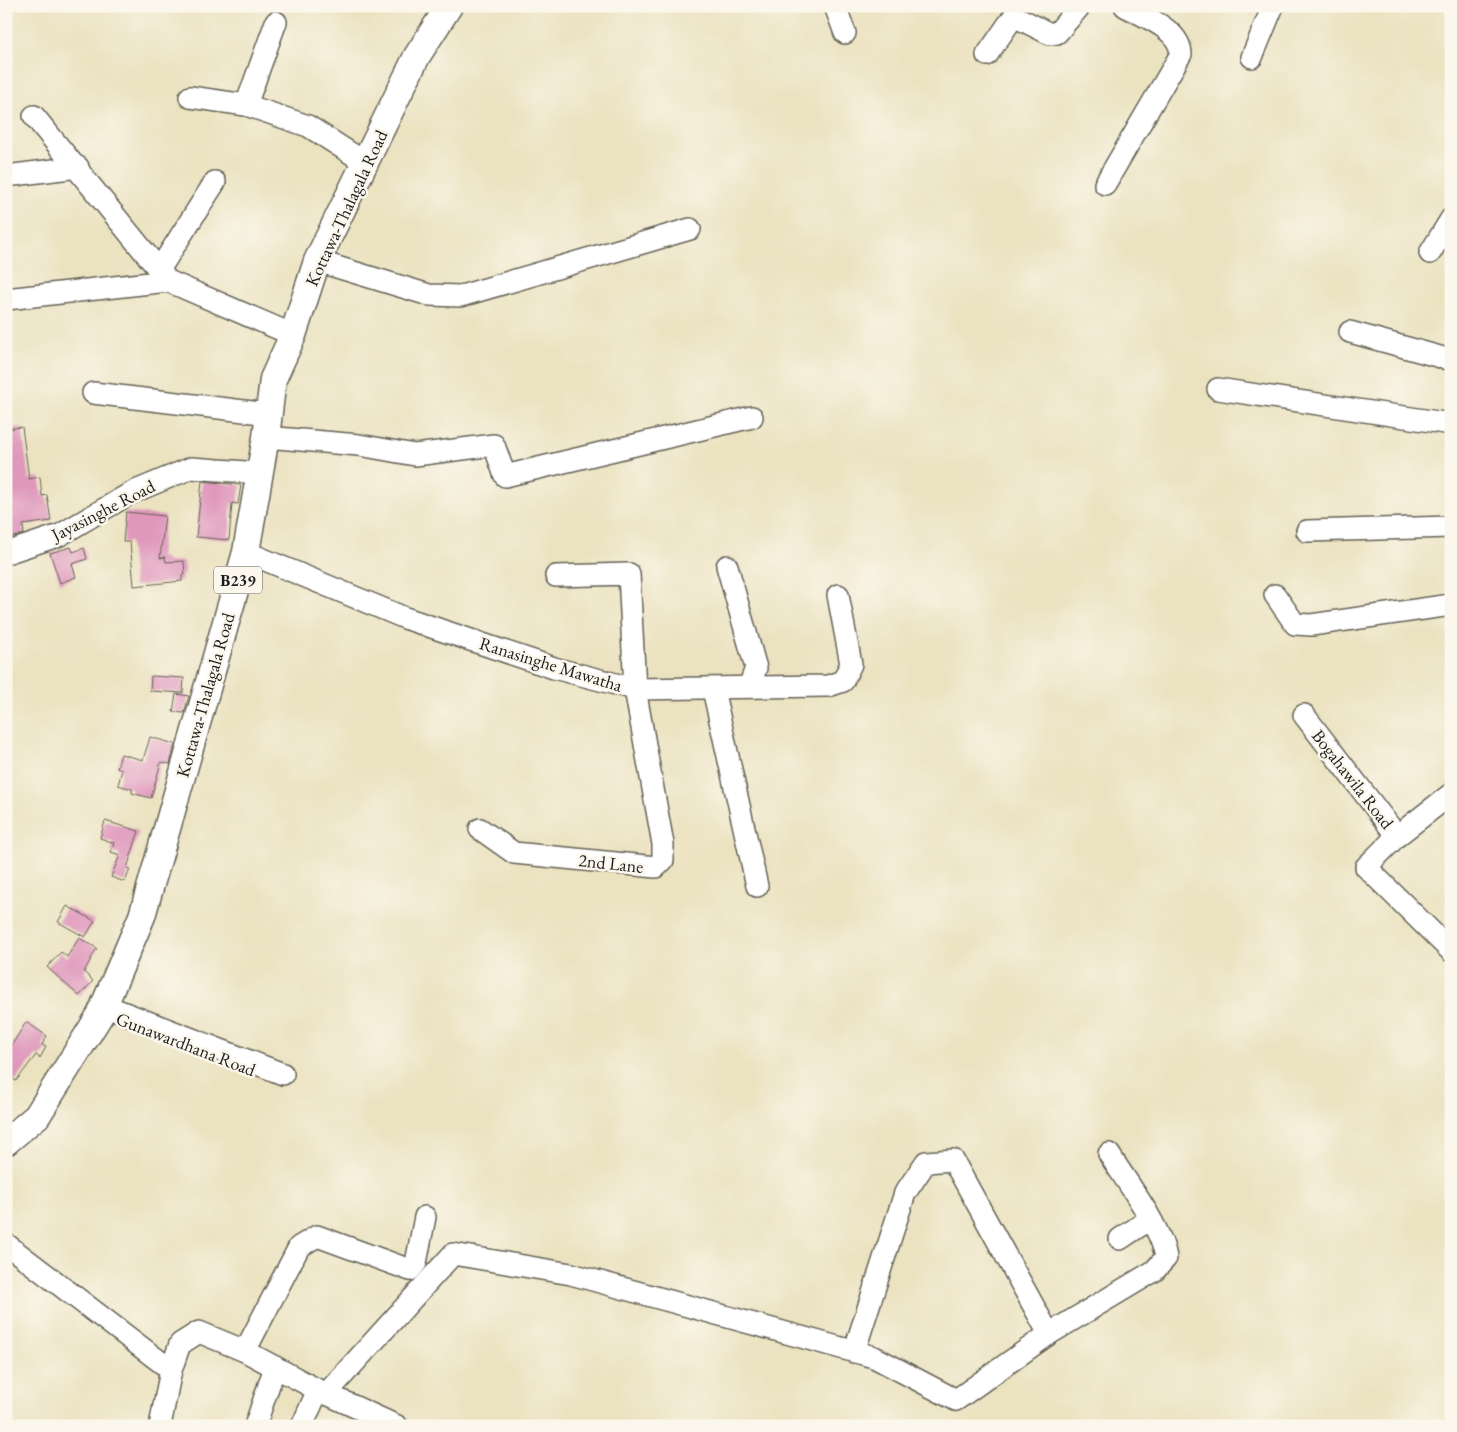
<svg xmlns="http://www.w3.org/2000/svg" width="1457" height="1432" font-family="'EB Garamond',serif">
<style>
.building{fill:#df97bc}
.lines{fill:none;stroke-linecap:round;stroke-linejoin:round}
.minor-casing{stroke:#646155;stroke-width:24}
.major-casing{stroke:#646155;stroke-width:29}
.minor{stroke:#fff;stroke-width:21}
.major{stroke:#fff;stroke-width:26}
.labels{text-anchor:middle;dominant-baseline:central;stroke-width:5;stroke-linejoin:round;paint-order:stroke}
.shield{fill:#fbf7ec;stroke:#5f5e5a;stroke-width:1}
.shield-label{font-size:16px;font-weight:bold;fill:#1c1c1c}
.street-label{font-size:18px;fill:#1c1c1c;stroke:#fbf7ec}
</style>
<rect width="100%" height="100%" fill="#fbf7ec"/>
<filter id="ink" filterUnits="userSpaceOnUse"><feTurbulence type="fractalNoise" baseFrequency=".02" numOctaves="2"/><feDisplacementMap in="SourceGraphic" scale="10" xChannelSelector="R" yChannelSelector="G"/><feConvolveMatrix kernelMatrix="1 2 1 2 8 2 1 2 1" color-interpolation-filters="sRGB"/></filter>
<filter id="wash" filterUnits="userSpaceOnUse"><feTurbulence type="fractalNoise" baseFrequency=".0096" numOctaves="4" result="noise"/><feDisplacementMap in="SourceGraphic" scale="20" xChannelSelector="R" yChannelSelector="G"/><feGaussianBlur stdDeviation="1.12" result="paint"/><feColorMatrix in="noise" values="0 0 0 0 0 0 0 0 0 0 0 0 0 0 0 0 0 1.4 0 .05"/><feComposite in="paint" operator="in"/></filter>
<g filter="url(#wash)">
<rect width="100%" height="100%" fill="#ebe2c0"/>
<g id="blocks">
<g class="building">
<path d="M22,427L29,479L40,477L42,496L47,495L51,521L23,525L24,534L6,539V474H9L6,429Z"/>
<path d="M202,481L241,485L238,504L232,503L229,540L196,537Z"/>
<path d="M126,512L165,516L160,558L165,557L166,562L184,561L185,575H182V581L134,586L130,542H123Z"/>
<path d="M71,547L73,552L84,548L87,559L72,564L76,577L60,583L50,553Z"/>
<path d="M151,676L184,678L183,693L150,691Z"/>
<path d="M176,694L189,696L184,713L173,712Z"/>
<path d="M150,737L175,744L170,764L161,762L151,798L132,793V789L118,785L122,770L117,768L121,754L143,760Z"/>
<path d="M105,821L139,831L127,868L130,869L125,882L111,877L120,855L111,852L114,843L100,838Z"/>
<path d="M67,906L95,921L85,937L58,922Z"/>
<path d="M79,938L97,948L84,972L93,981L79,996L47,967L61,952L67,957Z"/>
<path d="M26,1022L47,1036L42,1045L46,1047L40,1058L36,1055L16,1081L6,1074V1045L10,1048Z"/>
</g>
</g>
</g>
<g filter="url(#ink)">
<use href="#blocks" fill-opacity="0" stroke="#646155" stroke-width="1"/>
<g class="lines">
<g class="minor-casing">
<g id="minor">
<path d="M835,6L845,33"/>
<path d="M987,55L1014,16L1050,34L1057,33L1080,6"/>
<path d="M1252,57L1273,6"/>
<path d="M190,97L246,105L308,126L366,163"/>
<path d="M246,105L276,22"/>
<path d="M34,116L168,281L293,335"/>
<path d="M6,176L78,167"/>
<path d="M1105,184L1181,54C1180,29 1144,17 1125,6"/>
<path d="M1430,253L1451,219"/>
<path d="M317,261L429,295L461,296L690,229"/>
<path d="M159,270L215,182"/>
<path d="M6,299L168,281"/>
<path d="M1350,332L1451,360"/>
<path d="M1218,389L1451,424"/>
<path d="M93,393L269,414"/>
<path d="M266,437L359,445L415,455L494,445L505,476L752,417"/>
<path d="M1307,531L1451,527"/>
<path d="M246,552L405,618L554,668L635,689L828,686L843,681L851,664L838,595"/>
<path d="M6,553L60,535L131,493L191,468L260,473"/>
<path d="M727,566L756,668L749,687"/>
<path d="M1275,595L1295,624L1311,625L1451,605"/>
<path d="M713,689L757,886"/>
<path d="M1304,715L1397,836L1451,794"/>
<path d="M480,829L514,853L656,867L663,860V844L635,689L629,574L556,576"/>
<path d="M1397,836L1366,867L1451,951"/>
<path d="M104,1005L283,1074"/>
<path d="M1120,1239L1150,1219"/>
<path d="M6,1244L171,1370"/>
<path d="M245,1351L299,1247L317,1236L410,1270L416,1263L425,1217"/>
<path d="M854,1352L905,1193L926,1162L953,1160L1049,1334"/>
<path d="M326,1394L453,1254L571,1274L874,1357L956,1400L1049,1334L1154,1271L1166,1258C1162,1228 1126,1181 1109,1154"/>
<path d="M160,1426L171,1370L180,1344L199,1332L245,1351L318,1390L397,1426"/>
<path d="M255,1426L275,1367"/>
<path d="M302,1426L318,1390"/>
</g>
</g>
<g class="major-casing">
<path id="major" d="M6,1142L37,1116L100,1015L142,916L246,552L266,437L273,379L293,335L317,261L417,56L449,6"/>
</g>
<use href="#minor" class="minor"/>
<use href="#major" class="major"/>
</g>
</g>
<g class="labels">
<rect class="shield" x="214" y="566.5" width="48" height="27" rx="4"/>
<g class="shield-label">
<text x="238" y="580">B239</text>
</g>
<g class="street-label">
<text transform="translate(346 208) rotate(-65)">Kottawa-Thalagala Road</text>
<text transform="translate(103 510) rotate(-27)">Jayasinghe Road</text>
<text transform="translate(551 664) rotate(17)">Ranasinghe Mawatha</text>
<text transform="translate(205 695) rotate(-74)">Kottawa-Thalagala Road</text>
<text transform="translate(1353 779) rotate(52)">Bogahawila Road</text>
<text transform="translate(611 863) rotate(6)">2nd Lane</text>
<text transform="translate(186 1044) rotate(21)">Gunawardhana Road</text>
</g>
</g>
<rect width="1457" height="1432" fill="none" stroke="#fbf7ec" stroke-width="25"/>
</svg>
